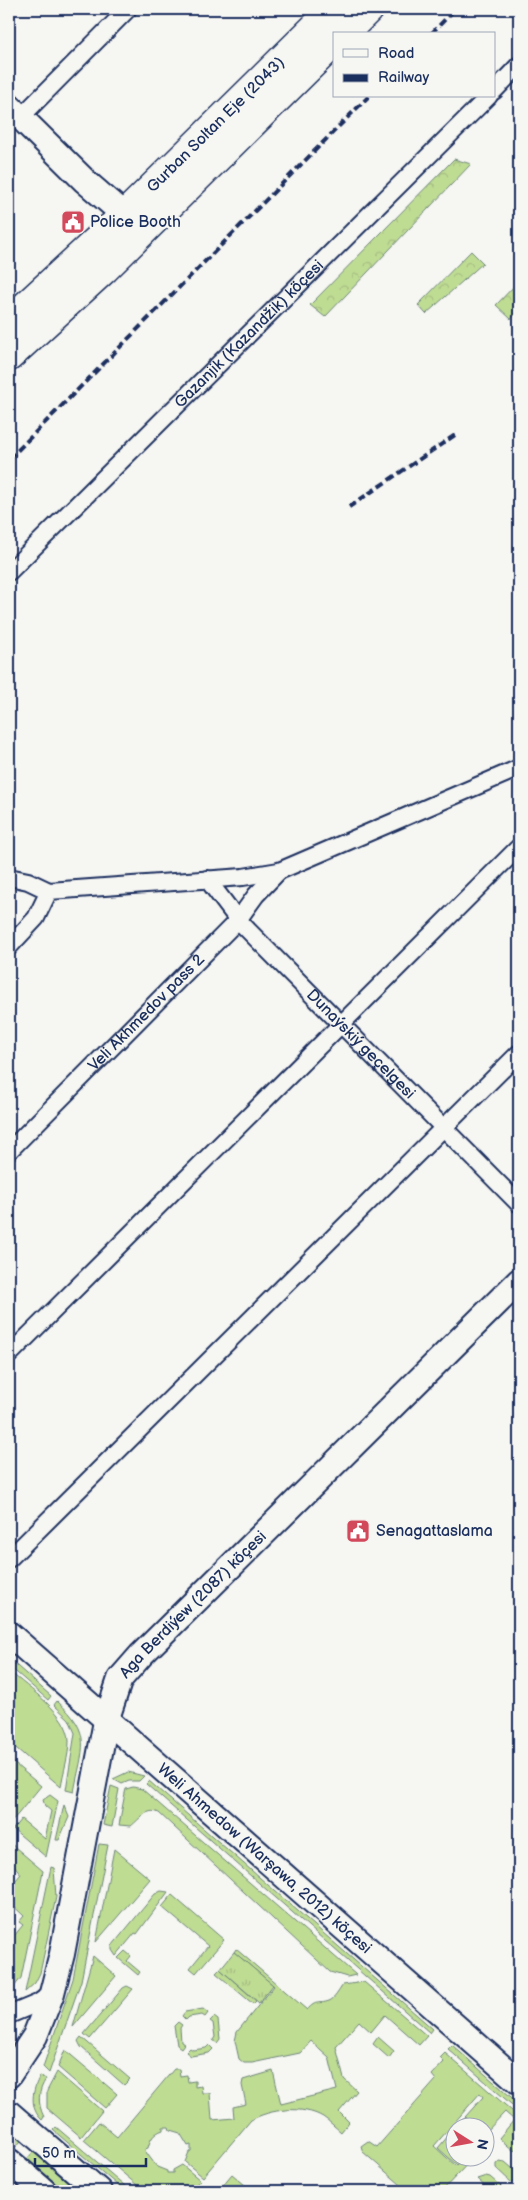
<svg xmlns="http://www.w3.org/2000/svg" width="528" height="2200" font-family="'Balsamiq Sans',sans-serif">
<style>
.grass{fill:#bfdc93;stroke:#6d8678}
.forest{fill:url(#forest-crowns);stroke:#6d8678}
.park{fill:url(#park-tufts);stroke:#6d8678}
.lines{fill:none;stroke-linecap:round;stroke-linejoin:round}
.street-casing{stroke:#1b2f5e;stroke-width:20}
.secondary-casing{stroke:#1b2f5e;stroke-width:28}
.highway-casing{stroke:#1b2f5e;stroke-width:31}
.street{stroke:#f6f6f2;stroke-width:16}
.secondary{stroke:#f6f6f2;stroke-width:24}
.highway{stroke:#f6f6f2;stroke-width:28}
.rail{stroke:#1b2f5e;stroke-width:4;stroke-dasharray:8 4;stroke-linecap:butt}
.labels{text-anchor:middle;dominant-baseline:central;stroke-width:4.5;stroke-linejoin:round;paint-order:stroke}
.street-label{font-size:16px;fill:#1b2f5e;stroke:#f6f6f2}
.poi-label{font-size:16px;fill:#1b2f5e;stroke:#f6f6f2;text-anchor:start}
</style>
<defs>
<pattern id="forest-crowns" width="20" height="18" patternUnits="userSpaceOnUse" patternTransform="scale(1.25)"><rect width="20" height="18" fill="#bfdc93"/><path d="M2 6a3 3 0 1 1 6 0M12 15a3 3 0 1 1 6 0" fill="none" stroke="#a4bd81"/></pattern>
<pattern id="park-tufts" width="24" height="20" patternUnits="userSpaceOnUse" patternTransform="scale(1.25)"><rect width="24" height="20" fill="#bfdc93"/><path d="M3 7l-1-3M5 7V3M7 7l1-3M15 17l-1-3M17 17v-4M19 17l1-3" fill="none" stroke="#a4bd81"/></pattern>
</defs>
<rect width="100%" height="100%" fill="#f6f6f2"/>
<filter id="ink" filterUnits="userSpaceOnUse"><feTurbulence type="fractalNoise" baseFrequency=".02" numOctaves="2"/><feDisplacementMap in="SourceGraphic" scale="10" xChannelSelector="R" yChannelSelector="G"/><feConvolveMatrix kernelMatrix="1 2 1 2 8 2 1 2 1" color-interpolation-filters="sRGB"/></filter>
<g filter="url(#ink)">
<g class="grass">
<path d="M9,1659L51,1696L48,1700L9,1666Z"/>
<path d="M9,1671C28,1688 69,1714 69,1741C69,1756 63,1772 61,1787L9,1742Z"/>
<path d="M57,1701C94,1734 82,1748 74,1792L66,1790L75,1733L69,1719L54,1705Z"/>
<path d="M9,1759L41,1786L9,1825Z"/>
<path d="M128,1772L144,1776L139,1781H129L122,1784L113,1779Z"/>
<path d="M149,1781L433,2029L430,2033L146,1784Z"/>
<path d="M111,1786L119,1789L112,1827L103,1825Z"/>
<path d="M133,1787L142,1789L356,1975L347,1977L330,1972L159,1813C147,1807 140,1819 131,1826L119,1825L125,1793L126,1789Z"/>
<path d="M50,1795L58,1801L46,1857L13,1829L21,1819L45,1839L51,1811L45,1806L43,1800Z"/>
<path d="M64,1805L69,1817L59,1840H56Z"/>
<path d="M9,1842L43,1871L21,1978L10,1992L9,1942L23,1925L19,1922L24,1916L9,1902V1888L21,1874L9,1859Z"/>
<path d="M99,1844L108,1845L81,1981L49,2073L43,2067L73,1979Z"/>
<path d="M114,1849L150,1879L96,1942Z"/>
<path d="M51,1867L54,1868L56,1897L40,1973L35,1983L25,1992Z"/>
<path d="M161,1891L168,1892L137,1934L135,1933L116,1956L112,1950V1946L155,1894Z"/>
<path d="M172,1895L224,1940L196,1973L190,1968L208,1946L162,1907Z"/>
<path d="M236,1949L307,2010C317,1999 318,2005 329,2001C335,1999 339,1990 343,1985L364,1982L427,2036L419,2045L385,2015L371,2032L359,2021L336,2047L344,2079L357,2091L339,2112L349,2122L341,2132C335,2127 329,2121 323,2117C303,2105 270,2109 251,2120L203,2177L185,2162L189,2152L191,2151V2145L188,2146L180,2133L170,2130L169,2127H163V2130C154,2133 150,2139 148,2148L145,2149L146,2155H148L157,2167L167,2171V2173H173V2170L182,2165L200,2180L190,2191H144L84,2140L99,2122L117,2137L174,2069H179L180,2076L187,2075L188,2082L195,2081V2087L201,2086L202,2093H210L212,2120L234,2118L233,2107L246,2104L242,2085L243,2080L273,2071L281,2104L337,2090L329,2057L311,2041L300,2053L252,2063H244L239,2059L235,2041L237,2032L274,1986L234,1952Z"/>
<path d="M125,1951L131,1956L127,1961L140,1972L138,1975L118,1958Z"/>
<path d="M93,1956L116,1976L73,2027Z"/>
<path d="M220,1969L256,2001L253,2004L216,1973Z"/>
<path d="M127,1986L133,1989L90,2039L84,2034L123,1988Z"/>
<path d="M203,2009L208,2013L205,2017L202,2015L189,2017L186,2020L182,2016L185,2012Z"/>
<path d="M214,2017L218,2020L220,2039L217,2043L213,2040L215,2037L213,2023L210,2021Z"/>
<path d="M178,2022L182,2025L180,2028L181,2042L184,2044L181,2048L177,2045L174,2026Z"/>
<path d="M81,2037L130,2079L124,2085L81,2047L78,2041Z"/>
<path d="M378,2037L394,2051L389,2058L373,2044Z"/>
<path d="M209,2045L213,2049L209,2053L191,2056L186,2052L190,2048L193,2050L206,2048Z"/>
<path d="M452,2045L519,2104V2111L448,2049Z"/>
<path d="M65,2050L117,2094L105,2108L58,2067Z"/>
<path d="M445,2053L519,2117V2145L514,2151L499,2138L514,2120L505,2112L486,2132V2128L456,2127L483,2097L480,2093L434,2146L456,2166L464,2158H473L442,2191H408L363,2152L361,2146L368,2141L377,2147L436,2080L432,2075L444,2062L440,2058Z"/>
<path d="M57,2072L102,2111L81,2137L47,2108V2091Z"/>
<path d="M40,2076L46,2079C38,2091 37,2103 44,2117L42,2120C29,2108 32,2090 40,2076Z"/>
<path d="M56,2127L131,2191H124L53,2130Z"/>
<path d="M455,2128L456,2158H463L457,2165L438,2148Z"/>
<path d="M9,2134H14L21,2141L14,2149L9,2145Z"/>
<path d="M33,2152L78,2191H64L27,2159Z"/>
<path d="M500,2161L505,2162L519,2174L512,2183L496,2168V2164Z"/>
<path d="M232,2174L252,2191H222V2186Z"/>
<path d="M486,2176L490,2177L506,2191H490L477,2179Z"/>
</g>
<g class="forest">
<path d="M454,159L471,164L325,317L310,305Z"/>
<path d="M471,251L483,263L426,314L418,305Z"/>
<path d="M519,281V310L511,319L496,305Z"/>
</g>
<path class="park" d="M234,1952L273,1985L259,2003L220,1969Z"/>
<g class="lines">
<g class="street-casing">
<g id="street">
<path d="M494,91L519,65"/>
<path d="M20,118L128,9"/>
<path id="s1" d="M9,572L489,96"/>
<path d="M9,877L28,881L49,891"/>
<path id="s2" d="M207,879L238,920L519,1204"/>
<path d="M9,947L36,918L49,891L243,877L279,871L519,768"/>
<path id="s3" d="M9,1151L238,920L256,895L279,871"/>
<path d="M9,1355L519,847"/>
<path d="M9,1559L519,1053"/>
<path d="M9,2015L38,2003L52,1993"/>
</g>
</g>
<g class="secondary-casing">
<g id="secondary">
<path d="M9,106L85,181L137,226"/>
<path id="s4" d="M9,1634L519,2082"/>
<path id="s5" d="M9,2075L35,2036L52,1993L62,1954L106,1721L120,1679L141,1655L519,1281"/>
<path d="M9,2113L99,2191"/>
<path d="M9,2161L44,2191"/>
</g>
</g>
<g class="highway-casing">
<g id="highway">
<path d="M344,34L369,9"/>
<path id="s6" d="M9,321L124,215L333,9"/>
<path d="M9,357L105,269L334,43"/>
</g>
</g>
<use href="#street" class="street"/>
<use href="#secondary" class="secondary"/>
<use href="#highway" class="highway"/>
<g class="rail">
<path d="M431,34L455,9"/>
<path d="M9,459L369,96"/>
<path d="M349,507L458,433"/>
</g>
</g>
</g>
<defs>
<g id="civic-square" transform="scale(1.25)"><rect x="-9" y="-9" width="18" height="18" rx="4" fill="#d1495b" stroke="#f6f6f2"/><path d="M-.6-6.5H3V-4.5H.6V-3L4-1V1h2V6H-6V1h2V-1L-.6-3ZM-1.2 2.5V6h2.4V2.5Z" fill="#fff"/></g>
</defs>
<g fill-rule="evenodd">
<use href="#civic-square" x="73" y="222"/>
<use href="#civic-square" x="358" y="1531"/>
</g>
<g class="labels">
<g class="street-label">
<text stroke="none"><textPath href="#s6" startOffset="285">Gurban Soltan Eje (2043)</textPath></text>
<text stroke="none"><textPath href="#s1" startOffset="338">Gazanjik (Kazandžik) köçesi</textPath></text>
<text stroke="none"><textPath href="#s3" startOffset="195">Veli Akhmedov pass 2</textPath></text>
<text stroke="none"><textPath href="#s2" startOffset="226">Dunaýskiý geçelgesi</textPath></text>
<text stroke="none"><textPath href="#s5" startOffset="519">Aga Berdiýew (2087) köçesi</textPath></text>
<text stroke="none"><textPath href="#s4" startOffset="340">Weli Ahmedow (Warşawa, 2012) köçesi</textPath></text>
</g>
<g class="poi-label">
<text x="90" y="222">Police Booth</text>
<text x="376" y="1531">Senagattaslama</text>
</g>
</g>
<rect width="528" height="2200" fill="none" stroke="#f6f6f2" stroke-width="30"/>
<rect x="15" y="15" width="498" height="2170" fill="none" stroke="#1b2f5e" stroke-width="2" filter="url(#ink)"/>
<rect x="333" y="32" width="162" height="65" fill="#f6f6f2" stroke="#9ea6b7"/>
<rect x="343" y="49" width="25" height="8" fill="#f6f6f2" stroke="#9ea6b7"/>
<text x="378" y="58" font-size="15" fill="#1b2f5e">Road</text>
<rect x="343" y="74" width="25" height="8" fill="#1b2f5e" stroke="#9ea6b7"/>
<text x="378" y="82" font-size="15" fill="#1b2f5e">Railway</text>
<g transform="translate(470 2142) rotate(101)"><circle r="24" fill="#f6f6f2" stroke="#9ea6b7"/>
<path d="M0-4L9 19L0 12L-9 19Z" fill="#d1495b"/>
<text y="-8" font-size="14" font-weight="bold" text-anchor="middle" fill="#1b2f5e">N</text>
</g>
<path d="M35 2158v8h111v-8" fill="none" stroke="#1b2f5e" stroke-width="2.5"/>
<text x="42" y="2158" font-size="15" fill="#1b2f5e" stroke="#f6f6f2" stroke-width="4" paint-order="stroke">50 m</text>
</svg>
